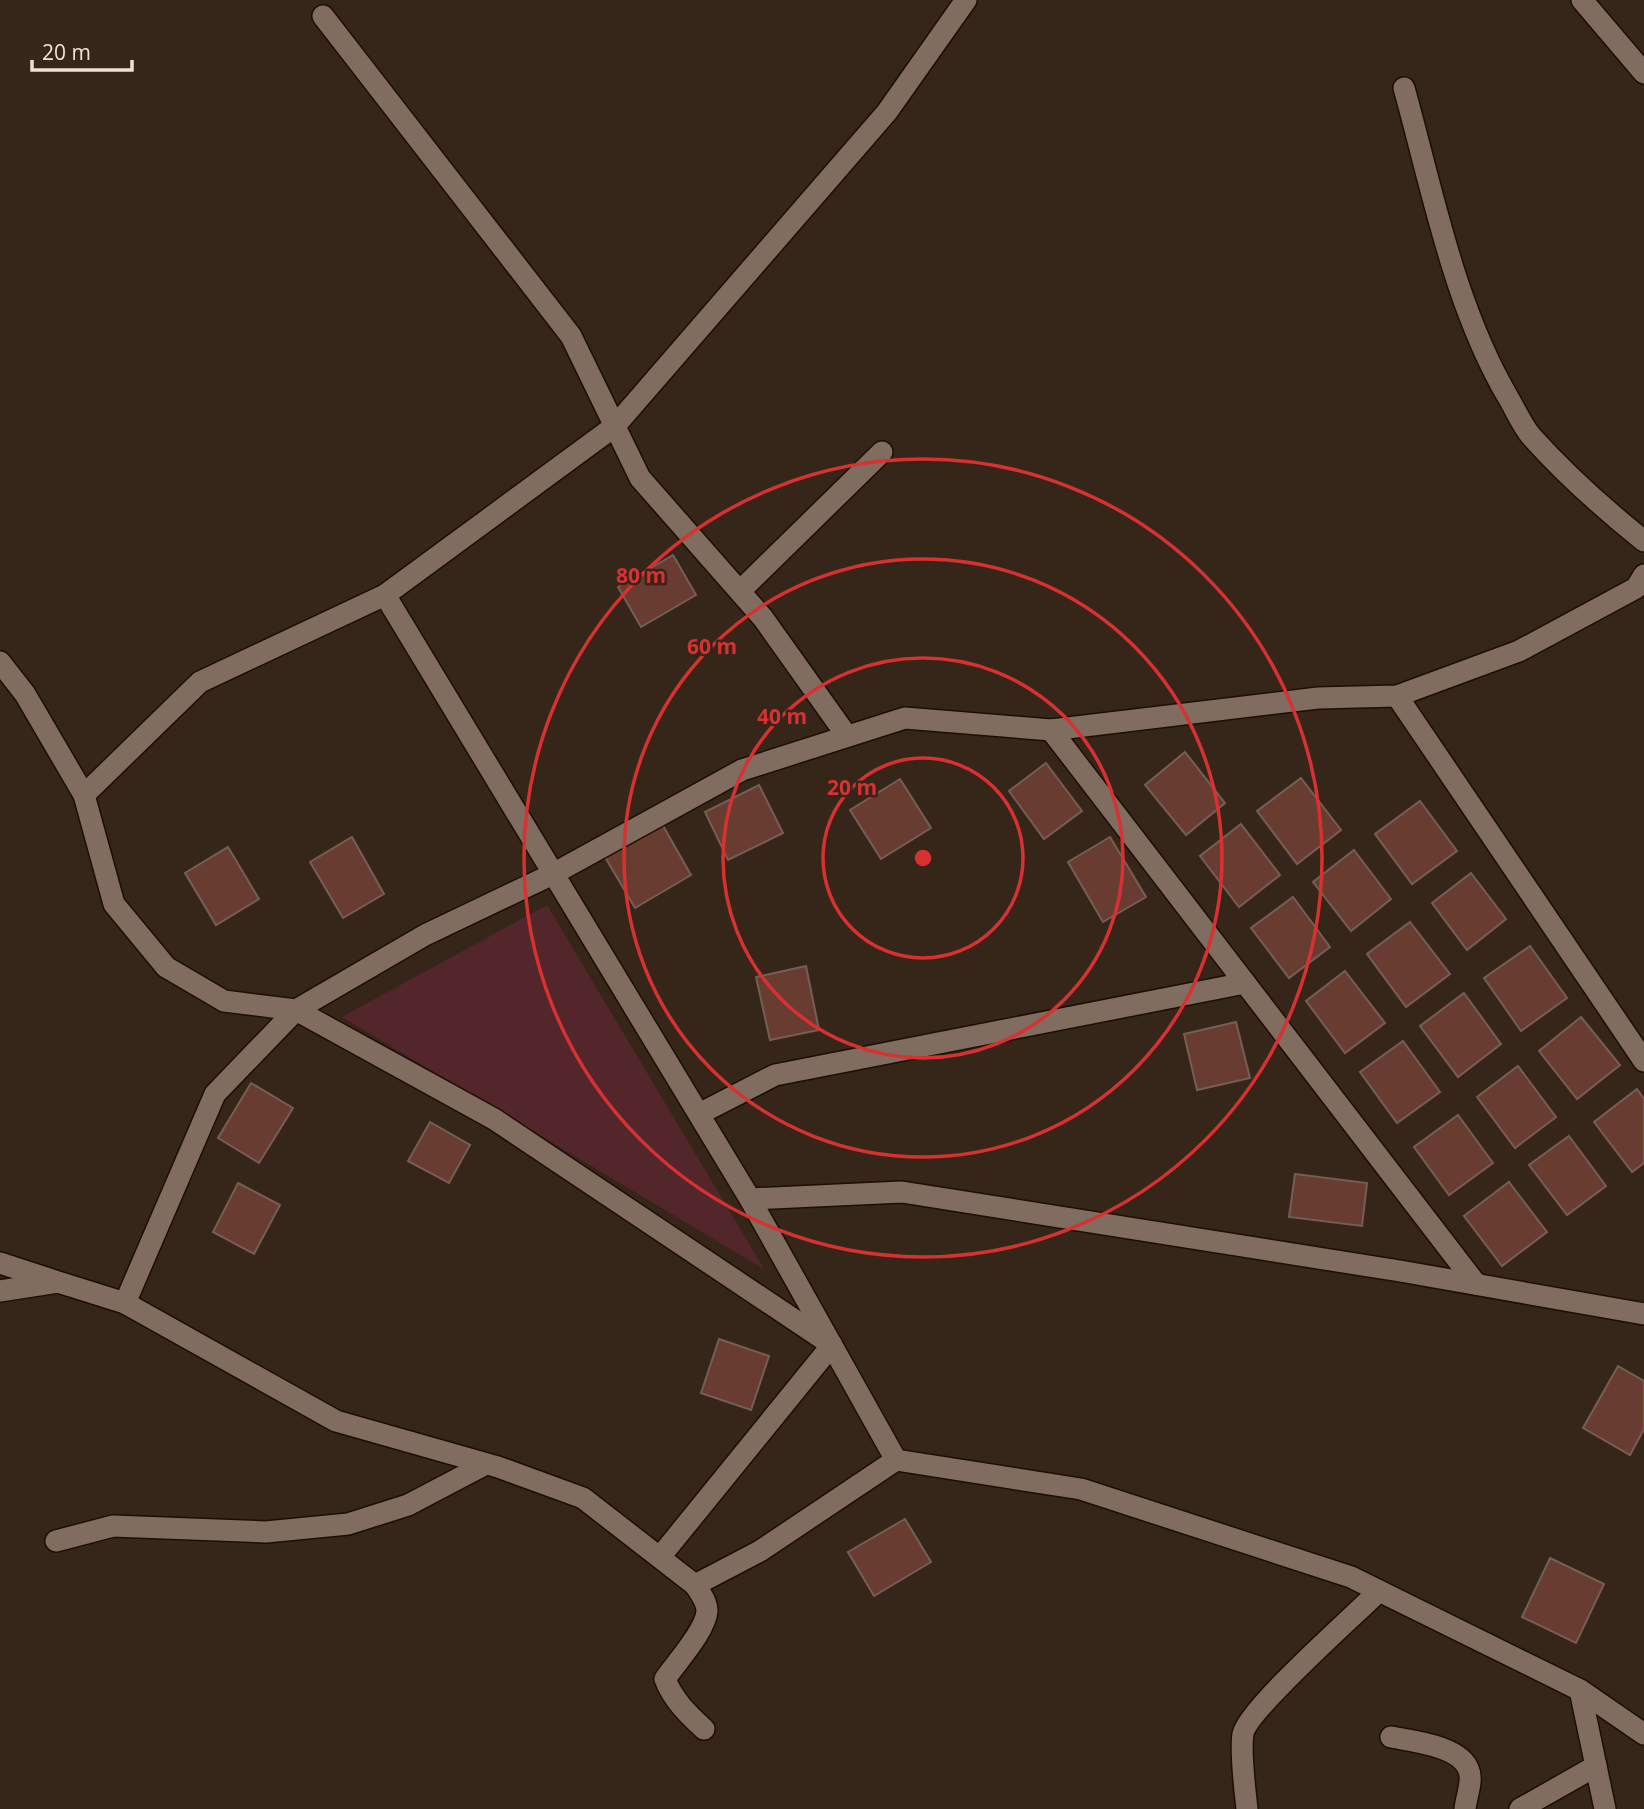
<svg xmlns="http://www.w3.org/2000/svg" width="1644" height="1809" font-family="'Open Sans',sans-serif">
<style>
.green{fill:#52262b}
.building{fill:#683c30;stroke:#765e58;stroke-width:2}
.lines{fill:none;stroke-linecap:round;stroke-linejoin:round}
.minor-casing{stroke:#1d0e04;stroke-width:24}
.minor{stroke:#816d5f;stroke-width:21}
.ring{fill:none;stroke:#d73131;stroke-width:3.5}
.centre{fill:#d73131;stroke:#36261a;stroke-width:3.5}
.ring-label{font-size:21px;text-anchor:middle;font-weight:bold;fill:#d73131;stroke:#36261a;stroke-width:5;stroke-linejoin:round;paint-order:stroke}
</style>
<rect width="100%" height="100%" fill="#36261a"/>
<path class="green" d="M547,905L764,1269L342,1017Z"/>
<g class="building">
<path d="M673,555L696,595L641,627L618,587Z"/>
<path d="M1185,752L1225,803L1186,835L1145,785Z"/>
<path d="M1046,763L1082,811L1044,839L1009,791Z"/>
<path d="M1301,778L1341,830L1297,864L1257,811Z"/>
<path d="M900,779L931,828L881,859L850,810Z"/>
<path d="M759,785L783,833L728,860L705,812Z"/>
<path d="M1420,801L1457,851L1412,884L1375,834Z"/>
<path d="M662,824L691,875L635,908L605,857Z"/>
<path d="M1241,824L1280,875L1239,907L1200,856Z"/>
<path d="M352,837L384,894L343,918L310,862Z"/>
<path d="M1110,837L1146,897L1103,922L1068,862Z"/>
<path d="M228,847L259,899L216,925L185,873Z"/>
<path d="M1354,850L1391,899L1351,931L1313,882Z"/>
<path d="M1471,873L1506,919L1467,950L1432,903Z"/>
<path d="M1293,897L1330,947L1289,978L1251,928Z"/>
<path d="M1410,922L1450,974L1406,1007L1367,954Z"/>
<path d="M1530,946L1567,998L1521,1031L1484,978Z"/>
<path d="M806,966L819,1030L770,1040L756,977Z"/>
<path d="M1345,971L1385,1023L1345,1053L1306,1001Z"/>
<path d="M1464,993L1501,1044L1458,1077L1420,1026Z"/>
<path d="M1581,1017L1620,1065L1577,1099L1539,1051Z"/>
<path d="M1236,1022L1250,1078L1197,1090L1184,1034Z"/>
<path d="M1403,1041L1440,1092L1397,1123L1360,1072Z"/>
<path d="M1518,1066L1556,1117L1515,1148L1477,1097Z"/>
<path d="M251,1083L293,1108L259,1163L218,1138Z"/>
<path d="M1637,1089L1644,1099V1163L1632,1172L1594,1122Z"/>
<path d="M1458,1115L1493,1163L1449,1195L1414,1147Z"/>
<path d="M430,1122L470,1145L449,1183L408,1161Z"/>
<path d="M1569,1136L1606,1186L1567,1215L1529,1165Z"/>
<path d="M1295,1174L1367,1183L1362,1226L1289,1217Z"/>
<path d="M1509,1182L1547,1232L1502,1266L1464,1216Z"/>
<path d="M238,1183L280,1205L254,1254L213,1232Z"/>
<path d="M719,1339L769,1356L751,1410L701,1393Z"/>
<path d="M1618,1366L1644,1381V1429L1630,1455L1583,1428Z"/>
<path d="M905,1519L931,1562L874,1596L848,1552Z"/>
<path d="M1550,1558L1604,1584L1576,1643L1522,1617Z"/>
</g>
<g class="lines">
<g class="minor-casing">
<g id="minor">
<path d="M1582,0L1644,73"/>
<path d="M323,16L571,336L640,478L763,618L847,736"/>
<path d="M1404,88C1433,192 1454,306 1509,399C1516,411 1522,425 1531,436C1565,474 1604,509 1644,541"/>
<path d="M740,591L882,452"/>
<path d="M385,595L750,1199L896,1460"/>
<path d="M0,662L25,694L84,795L114,904L166,967L224,1001L296,1010L494,1119L832,1345L660,1557"/>
<path d="M1397,696L1644,1061"/>
<path d="M1051,730L1476,1284"/>
<path d="M84,795L200,682L385,595L615,426L887,112L966,0"/>
<path d="M699,1114L775,1075L1245,983"/>
<path d="M750,1199L902,1192L1400,1271L1644,1314"/>
<path d="M0,1263L55,1281"/>
<path d="M0,1291L58,1282L125,1303L336,1421L498,1467L583,1498L695,1585L760,1551L896,1460L1081,1489L1351,1577L1580,1690L1644,1734"/>
<path d="M125,1303L215,1094L296,1010L425,935L553,874L742,770L905,718L1051,730L1318,698L1397,696L1519,651L1636,588L1644,575"/>
<path d="M56,1541L113,1526L266,1532L348,1524L408,1505L486,1464"/>
<path d="M695,1585C700,1593 707,1601 707,1611C706,1630 676,1663 665,1679C673,1700 688,1714 704,1729"/>
<path d="M1580,1690L1605,1809"/>
<path d="M1391,1737C1412,1741 1462,1746 1469,1771C1473,1781 1466,1798 1465,1809"/>
<path d="M1247,1809C1245,1791 1240,1751 1243,1734C1247,1710 1356,1614 1379,1591"/>
<path d="M1520,1809L1596,1766"/>
</g>
</g>
<use href="#minor" class="minor"/>
</g>
<g class="ring">
<circle cx="923" cy="858" r="100"/>
<circle cx="923" cy="858" r="200"/>
<circle cx="923" cy="858" r="299"/>
<circle cx="923" cy="858" r="399"/>
</g>
<circle cx="923" cy="858" r="10" class="centre"/>
<g class="ring-label">
<text x="641" y="583">80 m</text>
<text x="712" y="654">60 m</text>
<text x="782" y="724">40 m</text>
<text x="852" y="795">20 m</text>
</g>
<path d="M32 60v10h100v-10" fill="none" stroke="#ece1d9" stroke-width="3.5"/>
<text x="42" y="60" font-size="21" fill="#ece1d9" stroke="#36261a" stroke-width="5" paint-order="stroke">20 m</text>
</svg>
